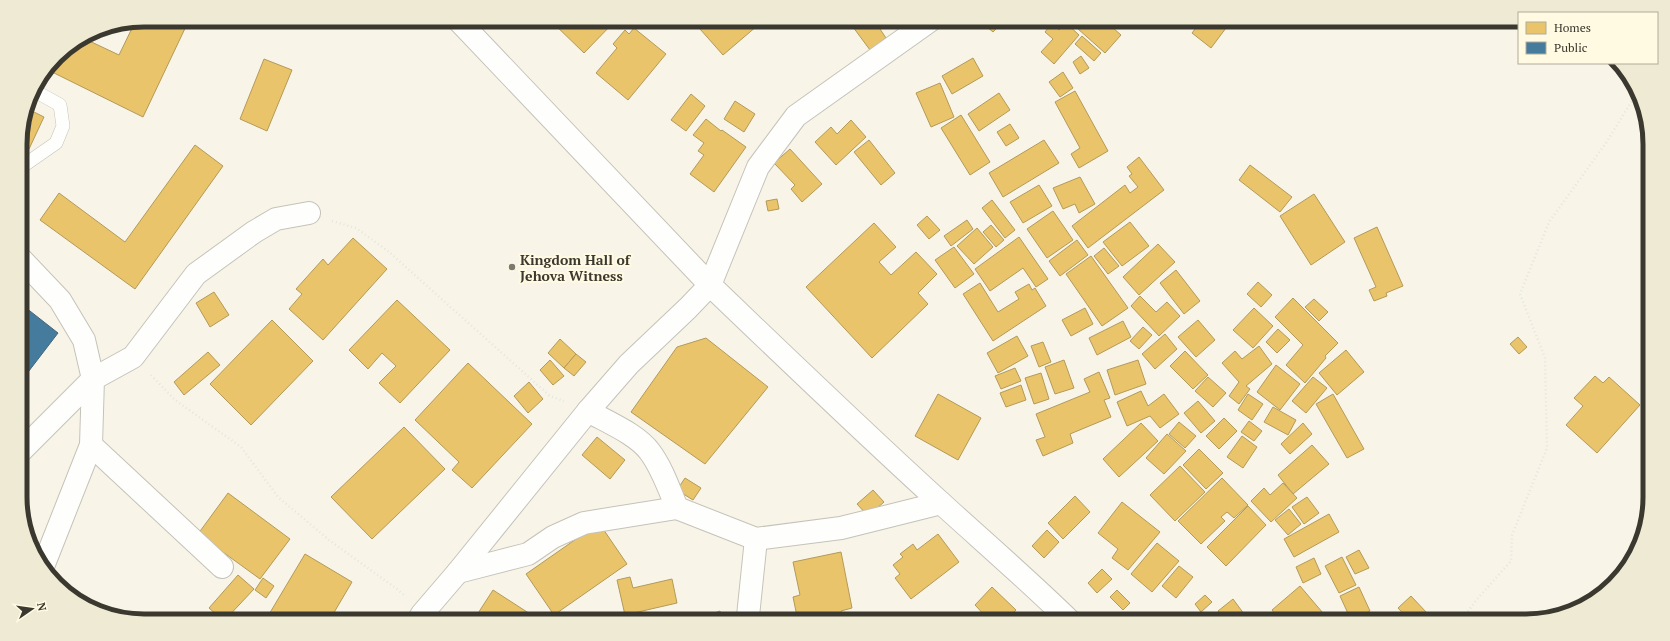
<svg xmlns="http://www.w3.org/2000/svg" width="1670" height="641" font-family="'PT Serif',serif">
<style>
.homes{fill:#e9c46a;stroke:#b49a58}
.public{fill:#457b9d;stroke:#42677c}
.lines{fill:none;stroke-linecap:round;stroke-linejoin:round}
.lane-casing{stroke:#c5c2b9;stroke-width:14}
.street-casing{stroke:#c5c2b9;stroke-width:24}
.path{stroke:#e5e4e0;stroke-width:2.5;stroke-dasharray:1 3;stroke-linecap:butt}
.lane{stroke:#fefefc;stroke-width:13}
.street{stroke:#fefefc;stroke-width:22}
.poi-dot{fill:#7c7a70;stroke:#fffae1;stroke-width:1.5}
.labels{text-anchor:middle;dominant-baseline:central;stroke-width:4;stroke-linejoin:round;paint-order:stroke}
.poi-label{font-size:14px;font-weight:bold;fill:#3a382f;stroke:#fffae1;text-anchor:start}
.rim{fill:none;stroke:#3a382f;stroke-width:5}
</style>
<rect width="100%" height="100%" fill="#f8f5e8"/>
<g class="homes">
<path d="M144,20H189L143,117L48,70L62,51L83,38L119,55L135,22Z"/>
<path d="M550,20H616L584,53Z"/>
<path d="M692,20H764L723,55Z"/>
<path d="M862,20H874L886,38L870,50L853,27Z"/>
<path d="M983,20H1001L1003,22L993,32L981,22Z"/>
<path d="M1068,20H1104L1121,35L1105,53Z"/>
<path d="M1202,20H1232L1211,48L1192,33Z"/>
<path d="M1052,23L1059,30L1066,23L1079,35L1054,64L1041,52L1053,39L1045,32Z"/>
<path d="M634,28L666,54L628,100L596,73L617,48L613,44L625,30L629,34Z"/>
<path d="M1082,36L1101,53L1094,61L1075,44Z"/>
<path d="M1081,56L1089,68L1080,74L1073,62Z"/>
<path d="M973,58L983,76L952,94L942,76Z"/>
<path d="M264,59L292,70L267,131L240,119Z"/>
<path d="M1063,72L1073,88L1060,97L1049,82Z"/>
<path d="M940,83L954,117L931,127L916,93Z"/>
<path d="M1075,91L1108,151L1079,168L1071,154L1080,148L1055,102Z"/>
<path d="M999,93L1010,110L979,131L968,114Z"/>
<path d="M691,94L705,106L686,131L671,120Z"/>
<path d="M735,101L755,114L744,132L724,119Z"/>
<path d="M28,109L44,117L29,149L20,144V136Z"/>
<path d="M961,115L990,162L970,175L941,128Z"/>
<path d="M706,119L721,131L722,130L746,147L714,192L690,174L704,155L698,151L704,143L693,135Z"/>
<path d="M851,120L866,137L836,165L815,142L831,127L837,134Z"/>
<path d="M1010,124L1019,138L1006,146L997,132Z"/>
<path d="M869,140L895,173L881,185L854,152Z"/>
<path d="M1044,140L1059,163L1003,197L989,173Z"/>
<path d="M195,145L223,166L135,289L40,220L59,193L125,242Z"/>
<path d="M790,149L822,184L802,202L791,189L795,185L774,163Z"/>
<path d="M1139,157L1164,190L1088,248L1072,226L1125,185L1130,193L1138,187L1129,176L1132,174L1127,167Z"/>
<path d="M1250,165L1292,197L1280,212L1239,180Z"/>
<path d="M1080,177L1095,204L1079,213L1075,204L1063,209L1053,188Z"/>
<path d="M1039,185L1052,206L1023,223L1010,202Z"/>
<path d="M1314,194L1345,242L1311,265L1280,216Z"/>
<path d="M777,199L779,209L768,211L766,201Z"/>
<path d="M992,200L1015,230L1005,238L982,208Z"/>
<path d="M1053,211L1073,240L1047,258L1027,229Z"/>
<path d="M927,216L940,230L929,239L917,225Z"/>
<path d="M967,220L973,229L951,246L944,236Z"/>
<path d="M1130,222L1149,246L1122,266L1103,242Z"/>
<path d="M874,223L896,247L879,262L891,275L916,252L937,274L918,293L928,304L872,358L806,287Z"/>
<path d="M991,225L1004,240L996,247L983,232Z"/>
<path d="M1377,227L1403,286L1386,293L1387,296L1374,301L1369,290L1376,287L1354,238Z"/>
<path d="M977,228L993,247L974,264L957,246Z"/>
<path d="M1019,237L1048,279L1036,287L1023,268L990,291L975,269Z"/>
<path d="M353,238L387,269L323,340L289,309L302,294L296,289L323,259L328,265Z"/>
<path d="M1077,240L1088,255L1060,276L1049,261Z"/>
<path d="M1158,244L1175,262L1139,295L1123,277Z"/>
<path d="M954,247L974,274L955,288L935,260Z"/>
<path d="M1104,248L1119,266L1108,274L1094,256Z"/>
<path d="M1091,256L1128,308L1102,326L1066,274Z"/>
<path d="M1176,270L1200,301L1184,314L1160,283Z"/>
<path d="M1258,282L1272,295L1261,307L1247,294Z"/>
<path d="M980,283L998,312L1019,299L1015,292L1029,284L1032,290L1035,288L1046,306L993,341L963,294Z"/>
<path d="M214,292L229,315L210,327L196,303Z"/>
<path d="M1140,296L1156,312L1167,302L1180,316L1159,336L1131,306Z"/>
<path d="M1293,298L1338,343L1325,356L1326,358L1305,383L1286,365L1303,345L1275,317Z"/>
<path d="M1314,299L1328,312L1319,321L1305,307Z"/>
<path d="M397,300L450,350L400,403L379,383L396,366L382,353L368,369L349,350Z"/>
<path d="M1085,308L1093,324L1071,336L1062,320Z"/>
<path d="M1254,308L1273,326L1253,348L1233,330Z"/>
<path d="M272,320L313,361L251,425L210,384Z"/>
<path d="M1198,320L1215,340L1196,357L1178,337Z"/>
<path d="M1123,321L1131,337L1097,355L1089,338Z"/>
<path d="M1143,327L1152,335L1139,349L1130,341Z"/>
<path d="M1278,329L1290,340L1277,353L1266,342Z"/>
<path d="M1165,334L1177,349L1155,369L1142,354Z"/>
<path d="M1017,336L1028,356L998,373L987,353Z"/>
<path d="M1518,337L1527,347L1519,354L1510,344Z"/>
<path d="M706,338L768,387L705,464L631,412L677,347Z"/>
<path d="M560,339L576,354L564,368L548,353Z"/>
<path d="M1043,342L1051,362L1039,367L1031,346Z"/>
<path d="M1259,346L1272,364L1246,386L1250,389L1239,404L1229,396L1239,382L1222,363L1235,351L1242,359Z"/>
<path d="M1346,350L1364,372L1337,395L1319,373Z"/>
<path d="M1185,351L1208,375L1193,389L1170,366Z"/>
<path d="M208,352L220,365L184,395L174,382Z"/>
<path d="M576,354L586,362L574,376L564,368Z"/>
<path d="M550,360L564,376L553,385L540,370Z"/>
<path d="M1064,360L1074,388L1055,394L1045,367Z"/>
<path d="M1138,360L1146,384L1115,395L1107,370Z"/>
<path d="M468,363L532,424L472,488L452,470L459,462L415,420Z"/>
<path d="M1276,365L1300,384L1280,410L1257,392Z"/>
<path d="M1015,368L1021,381L1001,389L995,376Z"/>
<path d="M1099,372L1110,398L1104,400L1111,417L1070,434L1073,443L1043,456L1036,440L1045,437L1036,414L1090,392L1084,379Z"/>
<path d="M1041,373L1049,399L1034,404L1025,378Z"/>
<path d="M1595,376L1603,383L1609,377L1640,405L1597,453L1566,425L1583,406L1574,398Z"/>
<path d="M1208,377L1226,393L1213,407L1195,391Z"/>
<path d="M1313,377L1327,388L1306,413L1292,401Z"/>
<path d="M529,382L543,399L528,413L514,396Z"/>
<path d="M1021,385L1026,400L1006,407L1000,393Z"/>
<path d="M1141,391L1148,406L1164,394L1179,414L1160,428L1150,416L1127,426L1117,402Z"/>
<path d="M938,394L981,418L958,460L915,436Z"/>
<path d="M1248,394L1263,404L1252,420L1238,410Z"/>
<path d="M1333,394L1364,449L1347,458L1316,404Z"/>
<path d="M1198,401L1215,421L1201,433L1184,413Z"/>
<path d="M1273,407L1296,420L1288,435L1264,422Z"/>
<path d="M1224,418L1237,431L1219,449L1206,436Z"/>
<path d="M1249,421L1262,431L1254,441L1241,432Z"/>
<path d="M1179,422L1196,436L1185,448L1169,434Z"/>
<path d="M1141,423L1158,441L1119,477L1103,459Z"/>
<path d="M1303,423L1312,434L1290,454L1281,444Z"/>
<path d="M404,427L445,469L372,539L331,497Z"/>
<path d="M1167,434L1186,451L1164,474L1146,458Z"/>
<path d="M1242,436L1257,447L1243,468L1227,457Z"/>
<path d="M597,437L625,460L610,479L582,455Z"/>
<path d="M1312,445L1329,464L1293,494L1278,475Z"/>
<path d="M1199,449L1223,473L1206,489L1183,465Z"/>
<path d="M1180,466L1205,492L1175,521L1150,495Z"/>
<path d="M685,478L701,488L693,500L677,490Z"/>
<path d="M1222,478L1248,505L1234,518L1227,512L1221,517L1225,521L1201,544L1178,521Z"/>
<path d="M1283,483L1297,498L1271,522L1251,501L1264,488L1270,495Z"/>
<path d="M873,490L884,502L868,516L857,504Z"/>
<path d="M228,493L290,539L260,579L198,534Z"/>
<path d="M1075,496L1090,512L1063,539L1048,523Z"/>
<path d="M1307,497L1319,513L1304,524L1292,507Z"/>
<path d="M1122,502L1160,532L1128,570L1112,558L1118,549L1098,533Z"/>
<path d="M1248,506L1266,525L1226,566L1207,547Z"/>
<path d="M1289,509L1301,524L1288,535L1275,520Z"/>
<path d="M1329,514L1339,532L1294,557L1284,539Z"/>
<path d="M599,523L627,564L554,615L526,574Z"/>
<path d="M1047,530L1059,542L1044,558L1032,546Z"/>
<path d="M938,534L959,562L911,599L895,578L900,574L893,565L903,557L900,554L913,544L917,550Z"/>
<path d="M1157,543L1179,561L1152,592L1131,574Z"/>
<path d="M1359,550L1369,568L1355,574L1346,557Z"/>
<path d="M841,552L852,608L841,611L843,621H798L793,597L800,595L793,562Z"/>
<path d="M305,554L352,582L329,621H265Z"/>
<path d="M1342,557L1356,585L1339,593L1325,566Z"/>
<path d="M1314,558L1321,574L1303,583L1296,567Z"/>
<path d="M1179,566L1193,577L1176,598L1162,586Z"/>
<path d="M1102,569L1112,579L1097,593L1088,583Z"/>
<path d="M238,575L254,589L224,621L209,608Z"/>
<path d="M630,577L633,588L672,579L677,603L625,615L617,580Z"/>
<path d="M263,578L274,586L266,598L255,590Z"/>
<path d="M1300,586L1328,619L1326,621H1276L1278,618L1272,610Z"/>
<path d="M992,587L1016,610L1005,621H990L975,605Z"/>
<path d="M1359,587L1370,611L1351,620L1340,596Z"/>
<path d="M493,590L541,621H473Z"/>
<path d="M1117,590L1130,603L1123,610L1110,597Z"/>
<path d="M1205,595L1212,602L1201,612L1195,604Z"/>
<path d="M1411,596L1427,613L1419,621H1410L1398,608Z"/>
<path d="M1233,599L1247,618L1245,619L1246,621H1225L1218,611Z"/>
<path d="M720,611L723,621H699L698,619Z"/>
<path d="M1203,614L1209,621H1195Z"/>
<path d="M1446,614L1455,621H1440Z"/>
</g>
<path class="public" d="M21,304L58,333L22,380Z"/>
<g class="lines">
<g class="lane-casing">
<path id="lane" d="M20,168L56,143L63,126L60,105L33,90"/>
</g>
<g class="street-casing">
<g id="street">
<path d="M458,20L710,285L758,167L796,116L931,20"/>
<path d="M21,259L60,300L84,340L93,379L22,450"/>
<path d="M588,411C607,422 637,434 650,452C662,468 669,489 677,508L756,539L841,528L941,503"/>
<path d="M91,445L222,567"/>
<path d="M44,564L91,445L93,379L133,357L196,274L254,232L276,219L309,213"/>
<path d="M458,572L528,554L553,537L584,523L677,508"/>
<path d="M418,621L422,614L458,572L588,411L629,364L688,308L710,285C786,358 862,431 940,502C984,542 1028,580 1070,621"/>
<path d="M749,621L748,616L756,539"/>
</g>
</g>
<g class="path">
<path d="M332,221L356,228L389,252L550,396L564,401"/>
<path d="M151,375L175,400L241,447L278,497L329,540L397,589L405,596"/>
<path d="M1463,618L1478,598L1511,561L1512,535L1547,448L1545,358L1520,294L1549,222L1606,143L1638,91"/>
</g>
<use href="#lane" class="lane"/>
<use href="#street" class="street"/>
</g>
<circle class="poi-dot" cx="512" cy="267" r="4"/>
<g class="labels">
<g class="poi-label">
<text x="520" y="259">Kingdom Hall of<tspan x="520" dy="16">Jehova Witness</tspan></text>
</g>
</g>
<path d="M0 0H1670V641H0ZM144 27H1526A117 117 0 0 1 1643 144V497A117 117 0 0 1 1526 614H144A117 117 0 0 1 27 497V144A117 117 0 0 1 144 27Z" fill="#efead3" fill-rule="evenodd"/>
<path class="rim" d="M144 27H1526A117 117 0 0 1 1643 144V497A117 117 0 0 1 1526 614H144A117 117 0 0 1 27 497V144A117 117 0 0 1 144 27Z"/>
<rect x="1518" y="12" width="140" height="52" fill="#fffae1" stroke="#b0ac9a"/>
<rect x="1526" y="22" width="20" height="12" fill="#e9c46a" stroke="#b0ac9a"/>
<text x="1554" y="32" font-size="12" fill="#3a382f">Homes</text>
<rect x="1526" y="42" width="20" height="12" fill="#457b9d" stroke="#b0ac9a"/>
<text x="1554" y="52" font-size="12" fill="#3a382f">Public</text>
<g transform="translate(32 609) rotate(77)" stroke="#fffae1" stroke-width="3" paint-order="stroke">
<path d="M0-3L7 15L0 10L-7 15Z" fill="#3a382f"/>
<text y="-6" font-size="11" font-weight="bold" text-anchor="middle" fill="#3a382f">N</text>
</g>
</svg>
